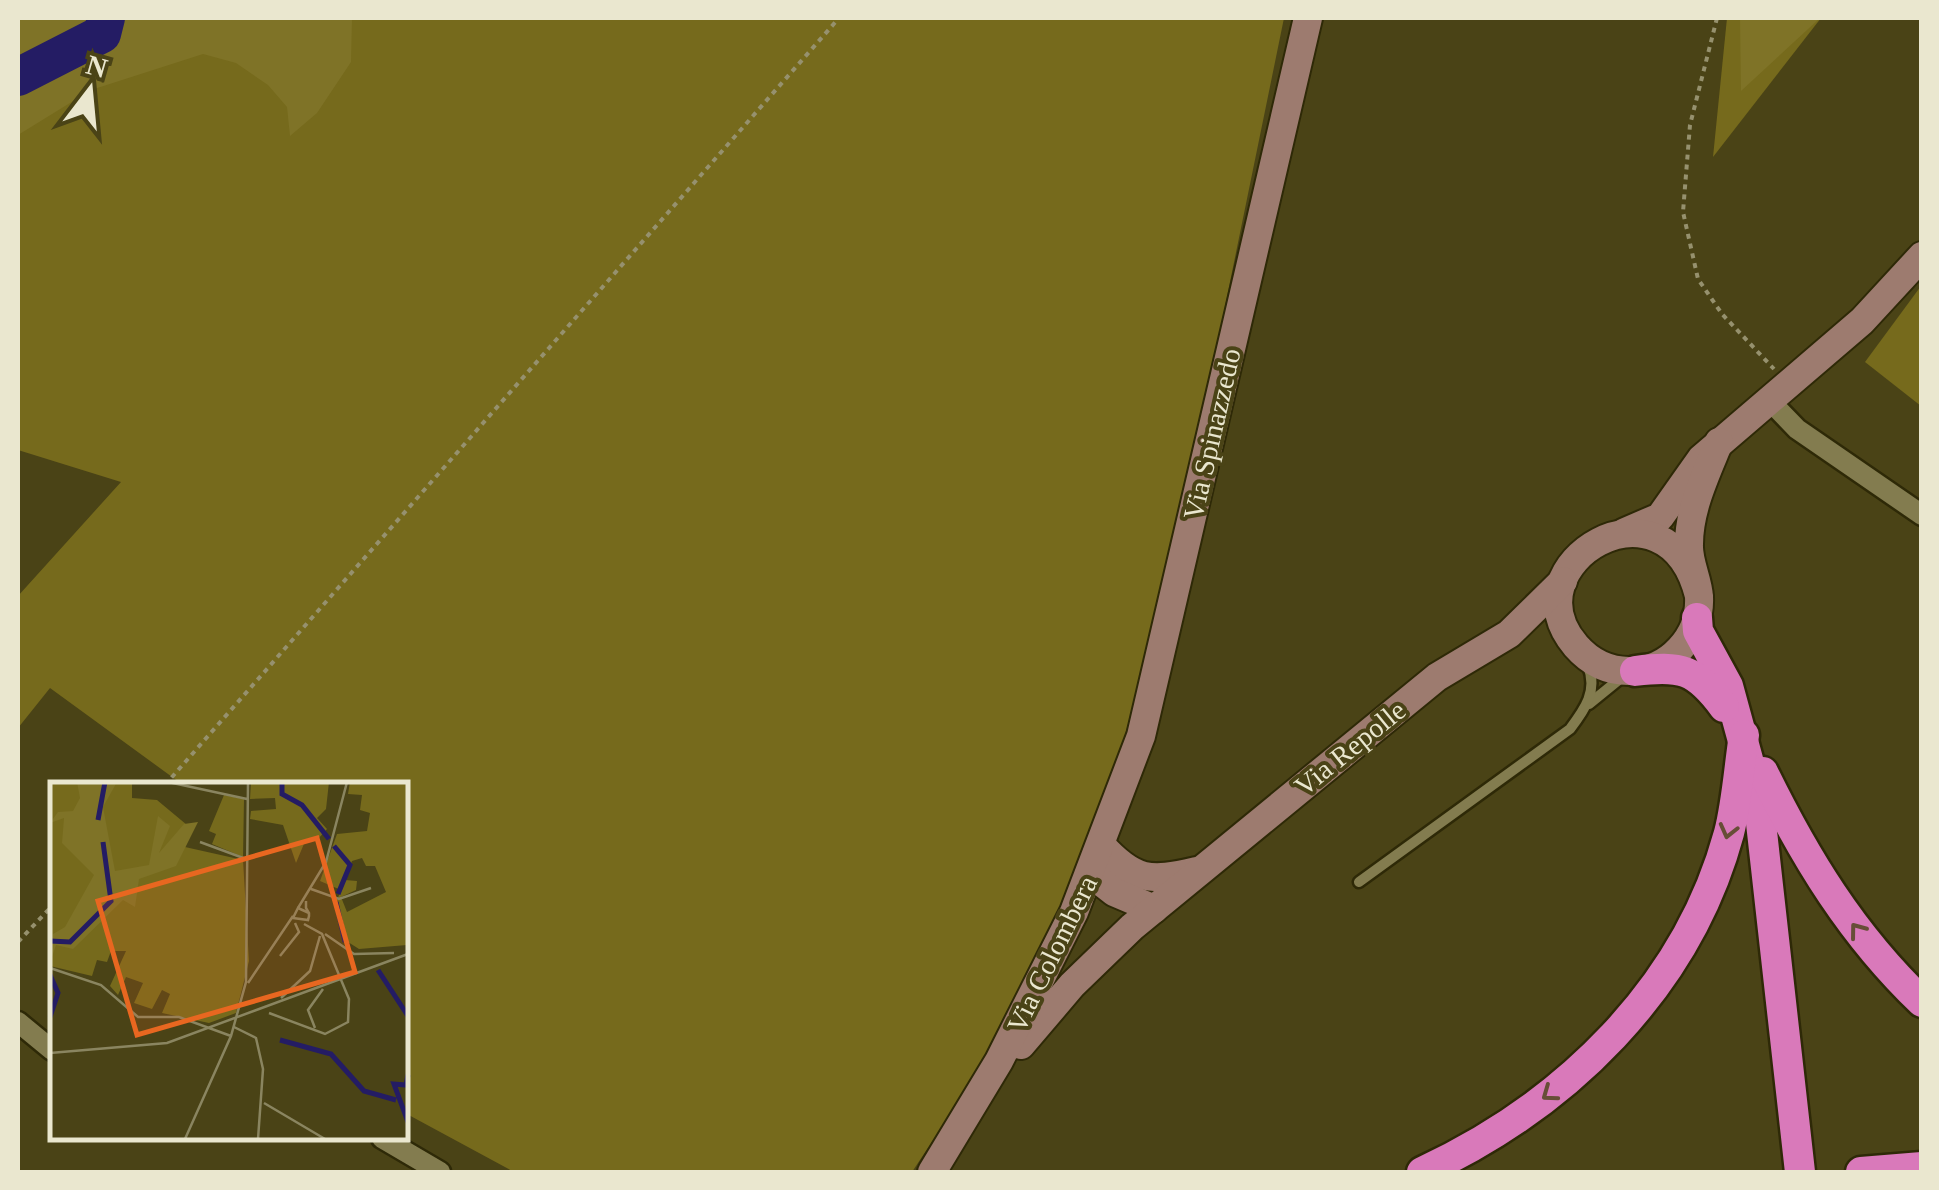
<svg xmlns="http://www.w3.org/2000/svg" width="1939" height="1190" font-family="'Times New Roman',serif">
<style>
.green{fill:#766a1c}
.forest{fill:#7f7327}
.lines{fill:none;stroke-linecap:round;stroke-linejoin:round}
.stream{stroke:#241c64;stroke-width:6}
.river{stroke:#241c64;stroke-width:38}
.lane-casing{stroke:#2e2907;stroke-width:15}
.street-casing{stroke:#2e2907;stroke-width:25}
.secondary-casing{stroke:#2e2907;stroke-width:32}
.highway-casing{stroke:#2e2907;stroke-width:35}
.path{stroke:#96916e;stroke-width:4;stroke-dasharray:5 5;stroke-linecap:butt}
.lane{stroke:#837c4f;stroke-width:10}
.street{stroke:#837c4f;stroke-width:20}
.secondary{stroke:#9d7b6f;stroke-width:28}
.highway{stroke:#d979ba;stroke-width:30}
.oneway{stroke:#674e37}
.labels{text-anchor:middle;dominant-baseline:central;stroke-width:8;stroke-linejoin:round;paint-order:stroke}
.street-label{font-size:28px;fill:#eae7cf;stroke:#4a4316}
.inset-river{fill:none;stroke:#241c64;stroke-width:5}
.inset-road{fill:none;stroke:#8a8560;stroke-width:2.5}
.view{fill:#e86720;fill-opacity:0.15;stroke:#e86720;stroke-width:5}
.inset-edge{fill:none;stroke:#eae7cf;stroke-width:5}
</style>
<rect width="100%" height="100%" fill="#4a4316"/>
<g class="green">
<path d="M18,18H1284L1170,575L1093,848L986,1060L912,1172H514L405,1113V785H177L179,782L50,688L18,728V596L121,482L18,450Z"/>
<path d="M1727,18H1821L1713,157Z"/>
<path d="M1921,286V406L1865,362Z"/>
</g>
<g class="forest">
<path d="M18,18H352L351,62L317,113L290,136L287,107L268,85L236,63L203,54L91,90L18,135Z"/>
<path d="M1740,18H1820L1741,91Z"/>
</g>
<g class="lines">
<path class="stream" d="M1922,834V898"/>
<path class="river" d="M18,77L102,34L106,18"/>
<g class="lane-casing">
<g id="lane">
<path d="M1589,704L1621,678"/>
<path d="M1359,882L1570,729C1585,709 1598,691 1588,666"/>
</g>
</g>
<g class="street-casing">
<g id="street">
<path d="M1770,401L1797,429L1922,515"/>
<path d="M18,1022L52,1050"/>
<path d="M382,1138L440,1172"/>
</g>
</g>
<g class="secondary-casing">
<g id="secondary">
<path d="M1625,532L1660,517L1701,459L1862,321L1922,256"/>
<path d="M1699,596C1667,467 1505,564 1576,646C1590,662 1608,671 1629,671C1669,672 1701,636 1699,597C1698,579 1688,562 1689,544C1689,509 1706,474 1719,442"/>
<path d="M1102,846C1134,881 1150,882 1196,871"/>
<path d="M1091,874L1114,892L1154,909"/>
<path d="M1021,1045L1072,985L1132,927L1437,677L1509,634L1563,581"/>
<path d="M932,1172L999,1061L1074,912L1141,736L1308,18"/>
</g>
</g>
<g class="highway-casing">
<g id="highway">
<path d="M1697,618L1698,631L1728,686L1758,796L1800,1172"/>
<path d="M1635,671C1681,665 1696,669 1724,707"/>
<path d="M1763,772C1805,858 1852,935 1922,1002"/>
<path d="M1422,1172C1565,1106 1687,988 1729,833C1737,802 1739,767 1744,735"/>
<path d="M1861,1172L1922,1167"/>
</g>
</g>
<g class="path">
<path d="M1717,18L1690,125L1683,212L1698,279L1722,314L1774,369"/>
<path d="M165,785L839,18"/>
<path d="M18,942L52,906"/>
</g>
<use href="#lane" class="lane"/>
<use href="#street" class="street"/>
<use href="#secondary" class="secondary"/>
<use href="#highway" class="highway"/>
</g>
<defs><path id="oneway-chevron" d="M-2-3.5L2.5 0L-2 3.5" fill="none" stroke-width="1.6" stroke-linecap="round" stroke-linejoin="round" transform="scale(2.5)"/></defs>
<g class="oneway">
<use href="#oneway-chevron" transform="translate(1728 831) rotate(104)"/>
<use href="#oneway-chevron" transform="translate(1857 930) rotate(-127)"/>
<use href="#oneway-chevron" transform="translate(1549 1094) rotate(144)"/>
</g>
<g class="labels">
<g class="street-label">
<text transform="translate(1212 434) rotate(-77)">Via Spinazzedo</text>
<text transform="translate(1350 748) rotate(-39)">Via Repolle</text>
<text transform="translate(1052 954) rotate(-64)">Via Colombera</text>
</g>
</g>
<g transform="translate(50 782)">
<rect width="358" height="358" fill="#4a4316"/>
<path d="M0,0H82V16L107,18L143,48L135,65L193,78L199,179L186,231L159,241L112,231L120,212L112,208L102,227L84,221L93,201L76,195L68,213L60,204L76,169H61L57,180L47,178L42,194L0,184ZM201,0H279L276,27L267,36L277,47L268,57H256L246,81L233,43L200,37L201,29L226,27L225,16L200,17ZM300,0H357V163L309,167L298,160L287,118L291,108L270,99L287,52L317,49L320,31L310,28L312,13L298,12ZM312,76L316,84H325L336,110L297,130L291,115L306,108L307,99L295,98L302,79ZM174,13L194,17L193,75L162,62L166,52L159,49Z" fill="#766a1c" fill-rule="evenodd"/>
<path d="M27,0H67L53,25L65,89L99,83L108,34L120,44L109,71L134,42L148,40L126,84L89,97L85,125L73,118L23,167L6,163L0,181L3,152L15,145L44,93L12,61L14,36L0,41L8,30L23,29L30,16Z" fill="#7f7327"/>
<path class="inset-river" d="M232,0V12L252,23L279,57M48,38L55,0M284,64L300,83L288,112M286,120L295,160M0,159L20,160L61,119L53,60M328,188L358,234M0,193L8,211L0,235M230,258L281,272L314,309L346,318M358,293L356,303L344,302L358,340"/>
<path class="inset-road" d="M118,0L197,17M150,60L196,77M261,107L289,117L321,106M256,119V126L259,131V134L258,138L243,136L248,126L259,131M248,126L276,80L297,0M275,152L304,172L344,171M230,174L249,150L245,141M0,186L51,203L88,235H129L181,254M198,201L243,134M231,216L260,189L270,154M219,231L275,252L298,240L299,217L272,152L254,142M184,245L206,256L213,287L208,357M265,246L258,228L273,207M0,271L117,261L358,172M214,321L275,357M135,357L181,254L196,200L198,0"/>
<path class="view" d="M267,56L305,190L87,253L48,119Z"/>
<rect width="358" height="358" class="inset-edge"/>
</g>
<rect width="1939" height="1190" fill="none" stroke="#eae7cf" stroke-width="40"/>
<g transform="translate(90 90) rotate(16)" stroke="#4a4316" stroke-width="8" paint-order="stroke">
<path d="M0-8L18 38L0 25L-18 38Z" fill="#eae7cf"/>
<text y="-15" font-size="28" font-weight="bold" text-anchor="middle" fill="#eae7cf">N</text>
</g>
</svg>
